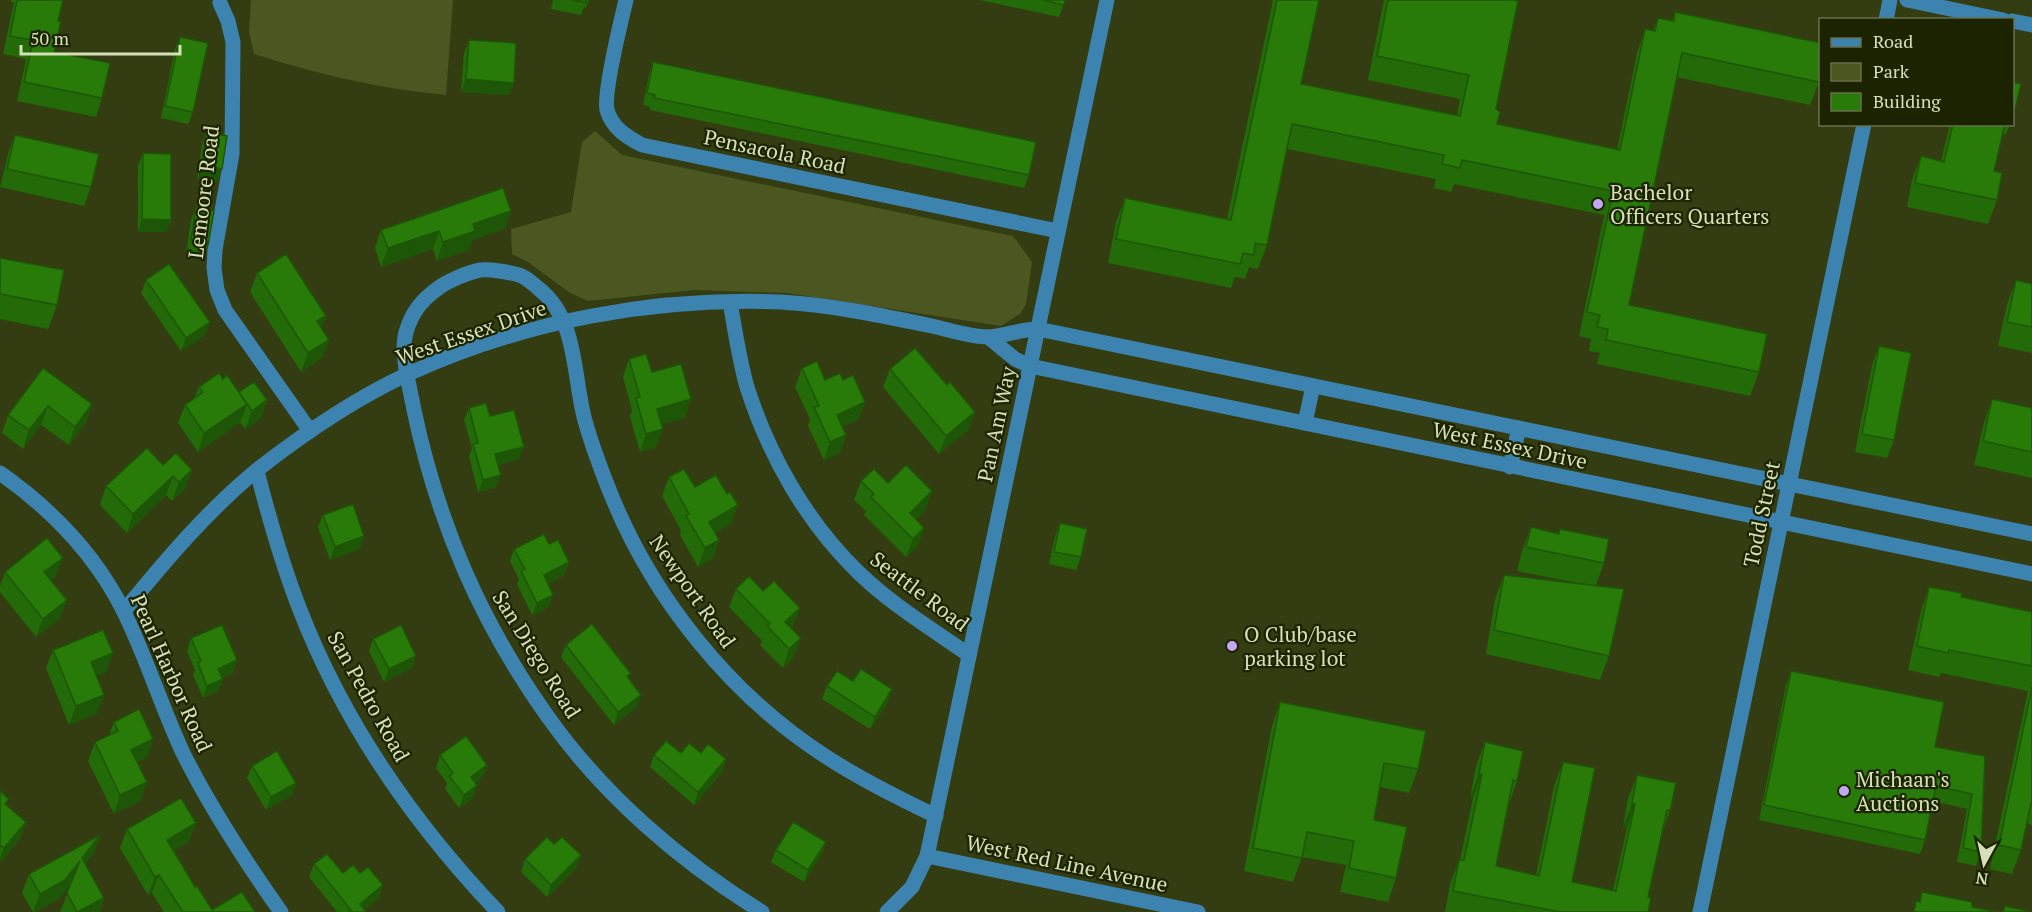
<svg xmlns="http://www.w3.org/2000/svg" width="2032" height="912" font-family="'PT Serif',serif">
<style>
.green{fill:#4b5620}
.lines{fill:none;stroke-linecap:round;stroke-linejoin:round}
.minor{stroke:#3c83b0;stroke-width:15}
.wall{fill:#236a08}
.shaded-wall{fill:#1d5606}
.building{fill:#297b09;stroke:#1d5606;stroke-width:1.5}
.poi-dot{fill:#c1a8f3;stroke:#1c2301;stroke-width:2}
.labels{text-anchor:middle;dominant-baseline:central;stroke-width:4.5;stroke-linejoin:round;paint-order:stroke}
.street-label{font-size:21px;fill:#d6e0b8;stroke:#1c2301}
.poi-label{font-size:21px;fill:#d6e0b8;stroke:#1c2301;text-anchor:start}
</style>
<rect width="100%" height="100%" fill="#343c11"/>
<g class="green">
<path d="M251,0H453L446,95C381,89 317,74 254,54L249,32Z"/>
<path d="M595,131L622,155L1013,236L1032,262L1026,304L1020,314L1001,326L787,293L694,290L588,301L570,293L528,262L512,254L511,229L571,212L582,142Z"/>
</g>
<g class="lines">
<g class="minor">
<path d="M626,0C621,21 603,93 607,110C612,128 627,137 642,145L1058,231"/>
<path d="M1907,0L2003,20"/>
<path d="M220,3L228,21L233,42L232,154L215,250L214,268L217,290L225,310L310,431"/>
<path d="M1886,20L1890,0"/>
<path d="M2012,21L2032,25"/>
<path d="M730,302C735,330 739,359 747,387C769,456 807,523 859,573C892,605 932,629 969,655"/>
<path d="M988,337L1015,359L1030,366L2032,574"/>
<path d="M1305,423L1313,386"/>
<path d="M1510,467L1519,428"/>
<path d="M257,471C269,518 282,564 300,610C344,723 415,825 498,912"/>
<path d="M0,473C51,509 95,554 123,610C146,656 161,706 183,753C211,809 245,861 281,912"/>
<path d="M124,611C165,561 207,511 257,470C303,434 354,399 408,374C524,321 654,297 781,302C832,305 883,316 932,326C950,330 970,337 988,337C1001,337 1021,329 1038,329L2032,534"/>
<path d="M927,856L1198,912"/>
<path d="M762,912C681,862 604,796 548,717C481,623 438,524 414,410C410,388 400,353 406,332C412,312 421,301 437,289C445,282 469,272 480,270C490,269 509,272 519,275C526,277 532,283 538,288C577,318 573,373 584,417C591,443 600,467 610,492C652,597 729,694 825,756C860,779 898,798 936,816"/>
<path d="M887,912L912,887L927,856L1107,0"/>
<path d="M1700,912L1864,124"/>
</g>
</g>
<g class="wall">
<path d="M11,0H63L58,21L54,52L102,98L96,117L17,101L26,59L3,54L14,2H11Z"/>
<path d="M553,0H589L586,8L584,7L581,15L551,9Z"/>
<path d="M980,0H1065L1059,17Z"/>
<path d="M1273,0H1319L1301,84L1457,116L1460,99L1368,80L1384,0H1513L1496,109L1497,124L1617,150L1637,53L1645,29L1653,31L1658,18L1672,21L1675,12L1819,82L1810,105L1676,77L1629,305L1759,372L1750,396L1597,364L1600,353L1589,351L1591,339L1579,336L1604,215L1454,184L1451,192L1434,188L1436,179L1287,149L1267,245L1258,269L1249,267L1245,279L1235,277L1231,288L1108,263L1116,222L1125,198L1227,219Z"/>
<path d="M180,37L193,112L188,124L161,118L175,49Z"/>
<path d="M469,40L514,83L509,95L461,92L464,53Z"/>
<path d="M653,62L1029,175L1024,188L650,110V107L643,105L649,75Z"/>
<path d="M1950,124H2010L2006,134H2003L1994,171L1997,200L1988,224L1907,207L1912,180L1921,156L1941,161Z"/>
<path d="M206,133L222,169L217,182L197,179L202,145Z"/>
<path d="M15,135L91,187L84,206L0,187L8,154Z"/>
<path d="M143,153L171,220L166,232H138V166Z"/>
<path d="M196,207L208,245L204,258L186,254L191,220Z"/>
<path d="M511,211L505,229L472,240L469,250L437,261L433,249L381,267L375,248L381,230Z"/>
<path d="M0,258L57,305L48,329L0,319Z"/>
<path d="M257,273L326,316L321,328L329,340L322,358L301,372L250,292Z"/>
<path d="M146,280L205,335L181,351L141,293Z"/>
<path d="M2016,280L2032,284V353L1998,346L2007,304Z"/>
<path d="M1879,346L1894,440L1887,458L1855,452L1872,365Z"/>
<path d="M629,359L652,372L685,418L662,424L656,447L640,452L630,417L632,410L623,377Z"/>
<path d="M43,368L92,404L86,423L69,445L41,425L23,449L2,433L8,415Z"/>
<path d="M802,368L825,380H843L865,402L858,420L843,427L846,435L840,453L824,460L808,426L810,419L795,387Z"/>
<path d="M890,369L947,385L975,412L968,430L939,454L883,387Z"/>
<path d="M223,379L239,392L267,400L260,419L245,429L240,422L198,452L178,423L185,405L194,398L199,387Z"/>
<path d="M1992,399L2032,408V478L1974,465L1984,423Z"/>
<path d="M469,408L490,416L519,459L498,465L496,487L478,492L469,456L472,448L464,420Z"/>
<path d="M163,465L192,470L185,489L172,501L166,495L127,533L100,505L106,486Z"/>
<path d="M669,477L695,487L731,524L715,533L719,540L713,558L698,567L680,535L681,530L662,496Z"/>
<path d="M861,481L888,483L932,491L925,510L916,519L918,546L906,557L864,515L866,511L854,500Z"/>
<path d="M323,515L364,536L360,549L330,560L318,527Z"/>
<path d="M1060,523L1081,557L1076,570L1049,564L1055,536Z"/>
<path d="M1531,527L1558,534L1560,529L1604,563L1596,585L1609,656L1600,680L1486,654L1495,599L1504,575L1578,583L1517,571L1522,551Z"/>
<path d="M549,544L569,562L564,575L548,583L549,607L532,615L517,584L519,579L510,561L514,549Z"/>
<path d="M5,572L56,576L51,580L60,618L36,637L0,592V586Z"/>
<path d="M1929,587L1961,597L2032,612V825L2027,823L2021,850L2012,874L1990,869L2028,691L1941,673L1939,677L1908,670L1921,611Z"/>
<path d="M736,589L793,627L792,628L794,657L783,668L760,645L762,641L729,607Z"/>
<path d="M191,638L237,660L233,673L222,678L223,679L218,691L203,698L193,675L195,670L187,651Z"/>
<path d="M373,639L412,668L384,682L369,651Z"/>
<path d="M566,645L629,679L637,707L614,725L561,657Z"/>
<path d="M53,650L113,653L106,672L96,676L97,713L69,725L46,668Z"/>
<path d="M1791,671L1935,747L1985,756L1981,852L1976,866L1957,862L1967,809L1933,801L1925,840L1920,854L1759,820L1786,685Z"/>
<path d="M853,681L888,702L870,729L822,699L827,686Z"/>
<path d="M1280,702L1418,769L1409,793L1380,787L1374,820L1396,878L1388,902L1340,892L1346,865L1302,857L1293,882L1244,871L1272,726Z"/>
<path d="M114,722L153,739L147,757L137,762L147,782L140,801L114,814L88,761L95,742L109,735Z"/>
<path d="M1485,742L1517,781L1509,804L1496,866L1536,875L1554,786L1563,762L1572,882L1613,890L1627,828L1623,827L1628,799L1637,775L1670,811L1661,835L1648,897V912H1445L1450,884L1459,860H1460L1473,798H1470L1476,766Z"/>
<path d="M701,753L726,759L722,772L694,805L650,767L654,755Z"/>
<path d="M440,755L487,765L482,777L475,783L473,798L459,808L445,789L447,783L436,768Z"/>
<path d="M252,766L296,783L292,795L266,810L247,778Z"/>
<path d="M0,791L7,806L26,822L19,840L0,863Z"/>
<path d="M196,823L189,841L174,850L195,887L212,910L255,912H164L152,893L148,895L120,848L127,829Z"/>
<path d="M100,835L94,853L85,864L104,898L99,912H60L72,882L59,899L34,912H33L22,893L29,874Z"/>
<path d="M826,842L821,855L804,882L771,862L776,850Z"/>
<path d="M554,844L581,855L576,868L547,897L521,872L525,859Z"/>
<path d="M314,864L343,873H360L383,885L379,898L364,910L366,912H337L309,877Z"/>
</g>
<g class="shaded-wall">
<path d="M466,79L514,83L509,95L461,92Z"/>
<path d="M202,166L222,169L217,182L197,179Z"/>
<path d="M511,211L505,229L472,240L469,250L437,261L443,242L473,224Z"/>
<path d="M142,219L171,220L166,232H138Z"/>
<path d="M439,231L433,249L381,267L388,248Z"/>
<path d="M326,316L319,334L317,321Z"/>
<path d="M210,322L205,335L181,351L186,338Z"/>
<path d="M329,340L322,358L301,372L308,353Z"/>
<path d="M691,399L685,418L651,427L657,409Z"/>
<path d="M267,400L260,419L245,429L252,411Z"/>
<path d="M865,402L858,420L830,433L837,415Z"/>
<path d="M92,404L86,423L69,445L75,427Z"/>
<path d="M247,404L240,423L198,452L204,433Z"/>
<path d="M48,406L41,425L23,449L29,430Z"/>
<path d="M975,412L968,430L939,454L946,436Z"/>
<path d="M663,429L656,447L640,452L646,434Z"/>
<path d="M846,435L840,453L824,460L830,442Z"/>
<path d="M524,447L519,459L491,467L495,454Z"/>
<path d="M192,470L185,489L172,501L179,482Z"/>
<path d="M501,475L496,487L478,492L483,480Z"/>
<path d="M173,476L166,495L127,533L133,514Z"/>
<path d="M932,491L925,510L904,530L910,513Z"/>
<path d="M738,505L731,524L702,540L709,522Z"/>
<path d="M924,528L918,546L906,557L913,539Z"/>
<path d="M364,536L360,549L330,560L335,547Z"/>
<path d="M719,540L713,558L698,567L705,548Z"/>
<path d="M63,558L56,576L38,591L44,572Z"/>
<path d="M569,562L564,575L539,587L544,575Z"/>
<path d="M553,595L549,607L532,615L537,603Z"/>
<path d="M67,600L60,618L36,637L43,619Z"/>
<path d="M800,608L793,627L779,640L785,622Z"/>
<path d="M801,638L794,657L783,668L789,649Z"/>
<path d="M113,653L106,672L84,681L91,662Z"/>
<path d="M416,656L412,668L384,682L389,669Z"/>
<path d="M237,660L233,673L214,681L218,669Z"/>
<path d="M223,679L218,691L203,698L207,686Z"/>
<path d="M892,689L888,702L870,729L875,717Z"/>
<path d="M104,695L97,713L69,725L76,706Z"/>
<path d="M641,695L637,707L614,725L618,712Z"/>
<path d="M153,739L147,757L124,768L131,750Z"/>
<path d="M726,759L722,772L694,805L698,792Z"/>
<path d="M487,765L482,777L466,789L471,777Z"/>
<path d="M1479,774H1482L1473,798H1470Z"/>
<path d="M147,782L140,801L114,814L120,795Z"/>
<path d="M296,783L292,795L266,810L271,797Z"/>
<path d="M477,785L473,798L459,808L464,795Z"/>
<path d="M1632,804H1635L1627,828L1623,827Z"/>
<path d="M26,822L19,840L0,863V858L4,848Z"/>
<path d="M196,823L189,841L161,858L167,840Z"/>
<path d="M100,835L94,853L75,877L82,858Z"/>
<path d="M826,842L821,855L804,882L808,870Z"/>
<path d="M581,855L576,868L547,897L551,885Z"/>
<path d="M80,861L73,880L59,899L33,912L40,894Z"/>
<path d="M159,875L152,893L148,895L155,877Z"/>
<path d="M383,885L379,898L361,912L360,904Z"/>
<path d="M104,898L99,912H78Z"/>
</g>
<g class="building">
<path d="M17,0H63L58,21H61L54,52L110,63L102,98L24,82L33,40L10,36Z"/>
<path d="M573,0H586V3Z"/>
<path d="M1043,0H1065L1064,5Z"/>
<path d="M1277,0H1319L1301,84L1460,116L1469,75L1377,56L1388,0H1513L1518,1L1496,109L1500,112L1497,124L1620,150L1645,29L1655,31L1658,18L1674,21L1675,12L1821,43V73L1819,82L1682,53L1629,305L1767,334L1759,372L1606,340L1608,329L1597,327L1600,315L1587,312L1613,191L1462,160L1460,168L1442,164L1444,155L1292,124L1267,245L1255,243L1254,255L1243,253L1240,264L1116,239L1125,198L1231,220Z"/>
<path d="M180,37L208,43L193,112L165,106Z"/>
<path d="M469,40L516,43L514,83L466,79Z"/>
<path d="M653,62L1036,142L1029,175L654,98L655,95L647,93Z"/>
<path d="M2013,82L2021,84L2015,110H2013Z"/>
<path d="M1953,124H2005L1994,171L2002,173L1997,200L1915,183L1921,156L1944,162Z"/>
<path d="M206,133L227,136L222,169L202,166Z"/>
<path d="M15,135L99,154L91,187L7,169Z"/>
<path d="M143,153L171,154V220L142,219Z"/>
<path d="M503,188L511,211L473,224L475,231L443,242L439,231L388,248L381,230Z"/>
<path d="M196,207L214,211L208,245L191,242Z"/>
<path d="M286,254L326,316L317,321L329,340L308,353L257,273Z"/>
<path d="M0,258L64,270L57,305L0,294Z"/>
<path d="M169,264L210,322L186,338L146,280Z"/>
<path d="M2016,280L2032,284V327L2007,322Z"/>
<path d="M1879,346L1911,353L1894,440L1862,434Z"/>
<path d="M915,348L947,385L950,382L975,412L946,436L890,369Z"/>
<path d="M646,354L652,372L681,364L691,399L657,409L663,429L646,434L636,398L640,397L629,359Z"/>
<path d="M817,361L825,380L840,373L843,380L853,375L865,402L837,415L846,435L830,442L814,407L819,406L802,368Z"/>
<path d="M43,368L92,404L75,427L48,406L29,430L8,415Z"/>
<path d="M219,373L223,379L227,375L247,404L204,433L185,405L203,392L199,387Z"/>
<path d="M254,382L267,400L252,411L239,392Z"/>
<path d="M1992,399L2032,408V452L1983,441Z"/>
<path d="M486,403L490,416L514,410L524,447L495,454L501,475L483,480L473,444L478,443L469,408Z"/>
<path d="M147,448L163,465L176,453L192,470L179,482L173,476L133,514L106,486Z"/>
<path d="M906,465L932,491L910,513L924,528L913,539L871,497L874,494L861,481L874,469L888,483Z"/>
<path d="M684,469L695,487L716,475L727,494L730,492L738,505L709,522L719,540L705,548L686,516L689,514L669,477Z"/>
<path d="M353,504L364,536L335,547L323,515Z"/>
<path d="M1060,523L1087,529L1081,557L1054,552Z"/>
<path d="M1531,527L1559,534L1560,529L1609,539L1604,563L1526,547Z"/>
<path d="M544,534L549,544L558,540L569,562L544,575L553,595L537,603L521,571L525,569L514,549Z"/>
<path d="M47,538L63,558L44,572L67,600L43,619L5,572Z"/>
<path d="M1504,575L1624,589L1609,656L1494,630Z"/>
<path d="M749,576L763,591L774,581L800,608L785,622L801,638L789,649L767,626L770,624L736,589Z"/>
<path d="M1929,587L1962,593L1961,597L2032,612V666L1949,650L1948,653L1917,646Z"/>
<path d="M592,624L631,674L627,676L641,695L618,712L566,645Z"/>
<path d="M222,625L237,660L218,669L223,679L207,686L198,663L201,661L191,638Z"/>
<path d="M401,625L416,656L389,669L373,639Z"/>
<path d="M103,630L113,653L91,662L104,695L76,706L53,650Z"/>
<path d="M861,669L892,689L875,717L827,686L837,671L853,681Z"/>
<path d="M1791,671L1944,702L1935,747L1985,756L1981,852L1963,848L1972,794L1936,786L1925,840L1764,805Z"/>
<path d="M2032,687V799L2021,850L1999,845Z"/>
<path d="M1280,702L1426,731L1418,769L1384,763L1374,820L1407,827L1396,878L1349,868L1354,841L1307,832L1302,858L1253,848Z"/>
<path d="M139,709L153,739L131,750L147,782L120,795L95,742L118,731L114,722Z"/>
<path d="M466,736L487,765L471,777L477,785L464,795L449,776L453,773L440,755Z"/>
<path d="M666,741L681,753L689,743L701,753L708,744L726,759L698,792L654,755Z"/>
<path d="M1485,742L1523,751L1517,781L1513,780L1496,866L1539,876L1563,762L1595,768L1572,882L1616,891L1635,804H1632L1637,775L1676,783L1670,811L1667,810L1648,897L1651,898L1648,912H1560L1453,891L1459,860H1464L1482,774H1479Z"/>
<path d="M277,751L296,783L271,797L252,766Z"/>
<path d="M0,791L9,799L5,804L26,822L4,848L0,845Z"/>
<path d="M181,798L196,823L167,840L195,887L197,886L212,910L242,892L255,912H183L159,875L155,877L127,829Z"/>
<path d="M793,822L826,842L808,870L776,850Z"/>
<path d="M100,835L82,858L104,898L77,912L67,893L80,861L65,880L40,894L29,874Z"/>
<path d="M547,837L554,844L562,837L581,855L551,885L525,859Z"/>
<path d="M327,854L343,873L353,865L360,873L368,867L383,885L360,904L366,912H348L351,910L314,864Z"/>
<path d="M1922,892L1972,902V907L1996,912H1914L1916,901L1920,902Z"/>
<path d="M2005,906L2027,911V912H2003Z"/>
</g>
<g class="poi-dot">
<circle cx="1598" cy="204" r="6"/>
<circle cx="1232" cy="646" r="6"/>
<circle cx="1844" cy="791" r="6"/>
</g>
<g class="labels">
<g class="street-label">
<text transform="translate(775 151) rotate(12)">Pensacola Road</text>
<text transform="translate(203 192) rotate(-83)">Lemoore Road</text>
<text transform="translate(471 332) rotate(-19)">West Essex Drive</text>
<text transform="translate(996 424) rotate(-78)">Pan Am Way</text>
<text transform="translate(1510 445) rotate(12)">West Essex Drive</text>
<text transform="translate(1761 514) rotate(-78)">Todd Street</text>
<text transform="translate(693 591) rotate(55)">Newport Road</text>
<text transform="translate(920 591) rotate(37)">Seattle Road</text>
<text transform="translate(537 654) rotate(58)">San Diego Road</text>
<text transform="translate(172 673) rotate(66)">Pearl Harbor Road</text>
<text transform="translate(369 696) rotate(61)">San Pedro Road</text>
<text transform="translate(1067 863) rotate(12)">West Red Line Avenue</text>
</g>
<g class="poi-label">
<text x="1610" y="192">Bachelor<tspan x="1610" dy="24">Officers Quarters</tspan></text>
<text x="1244" y="634">O Club/base<tspan x="1244" dy="24">parking lot</tspan></text>
<text x="1856" y="779">Michaan's<tspan x="1856" dy="24">Auctions</tspan></text>
</g>
</g>
<rect x="1819" y="18" width="195" height="108" fill="#1c2301" stroke="#666f4a" stroke-width="1.5"/>
<rect x="1831" y="38" width="30" height="9" fill="#3c83b0" stroke="#666f4a" stroke-width="1.5"/>
<text x="1873" y="48" font-size="18" fill="#d6e0b8">Road</text>
<rect x="1831" y="63" width="30" height="18" fill="#4b5620" stroke="#666f4a" stroke-width="1.5"/>
<text x="1873" y="78" font-size="18" fill="#d6e0b8">Park</text>
<rect x="1831" y="93" width="30" height="18" fill="#297b09" stroke="#666f4a" stroke-width="1.5"/>
<text x="1873" y="108" font-size="18" fill="#d6e0b8">Building</text>
<g transform="translate(1984 864) rotate(188)" stroke="#1c2301" stroke-width="4.5" paint-order="stroke">
<path d="M0-4.5L10 22L0 15L-10 22Z" fill="#d6e0b8"/>
<text y="-9" font-size="16" font-weight="bold" text-anchor="middle" fill="#d6e0b8">N</text>
</g>
<path d="M21 45v9h159v-9" fill="none" stroke="#d6e0b8" stroke-width="3"/>
<text x="30" y="45" font-size="18" fill="#d6e0b8" stroke="#1c2301" stroke-width="4.5" paint-order="stroke">50 m</text>
</svg>
